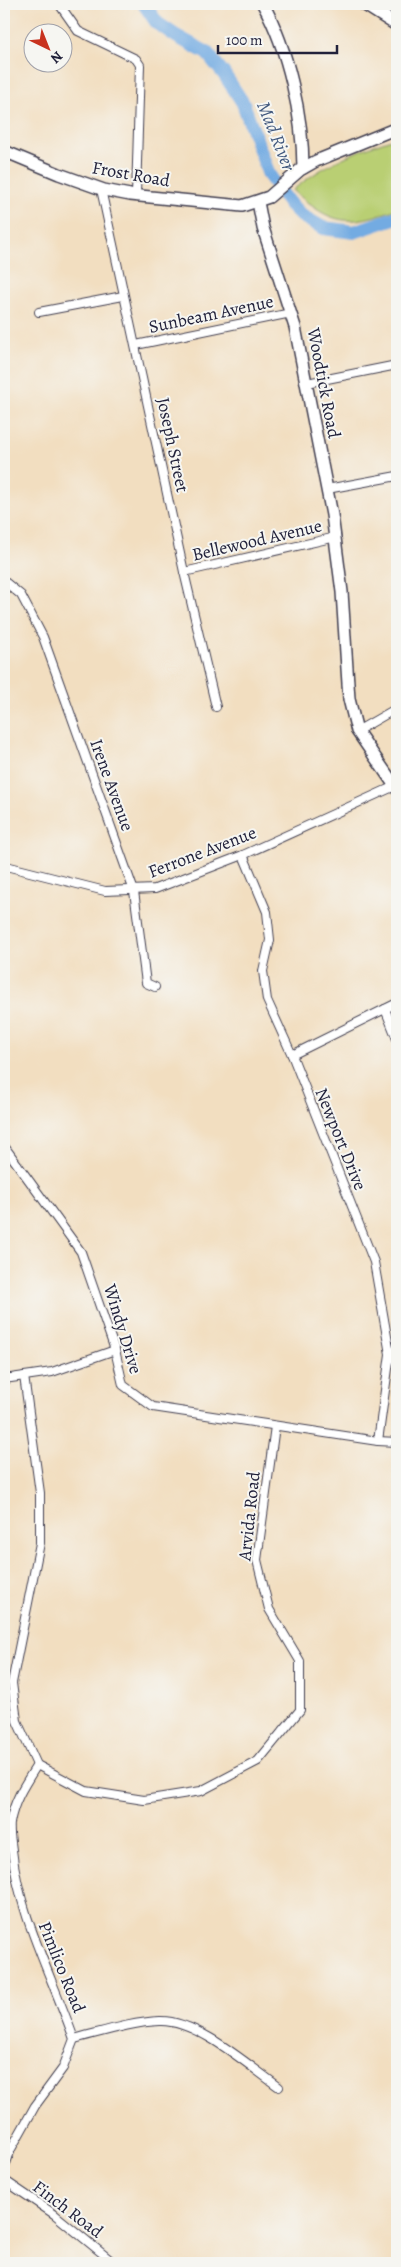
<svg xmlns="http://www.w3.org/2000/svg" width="401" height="2267" font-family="Alegreya,serif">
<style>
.green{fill:#b9cf73;stroke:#6e7857}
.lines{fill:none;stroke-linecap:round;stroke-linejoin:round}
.river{stroke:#73abe2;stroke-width:14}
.street-casing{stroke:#413e4f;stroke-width:10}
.secondary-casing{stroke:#413e4f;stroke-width:14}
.primary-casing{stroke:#413e4f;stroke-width:15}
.street{stroke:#fff;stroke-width:8}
.secondary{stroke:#fff;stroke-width:11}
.primary{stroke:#fff;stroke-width:12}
.labels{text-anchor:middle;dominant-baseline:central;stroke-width:4;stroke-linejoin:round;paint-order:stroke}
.street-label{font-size:18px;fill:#22223b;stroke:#f6f6f2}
.water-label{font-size:19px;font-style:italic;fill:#42597e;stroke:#f6f6f2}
</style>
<rect width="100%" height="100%" fill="#f6f6f2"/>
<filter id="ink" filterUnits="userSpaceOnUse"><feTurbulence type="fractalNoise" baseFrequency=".02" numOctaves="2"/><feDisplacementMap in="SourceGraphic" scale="10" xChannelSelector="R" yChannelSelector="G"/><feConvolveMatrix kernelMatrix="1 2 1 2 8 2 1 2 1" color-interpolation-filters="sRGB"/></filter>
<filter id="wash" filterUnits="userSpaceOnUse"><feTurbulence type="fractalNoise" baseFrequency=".0096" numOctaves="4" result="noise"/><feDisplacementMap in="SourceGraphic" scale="20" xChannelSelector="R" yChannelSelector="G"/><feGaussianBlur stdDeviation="1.12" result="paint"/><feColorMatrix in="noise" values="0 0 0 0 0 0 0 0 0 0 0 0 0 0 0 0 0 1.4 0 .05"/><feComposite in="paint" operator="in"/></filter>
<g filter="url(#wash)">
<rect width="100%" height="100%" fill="#f2dec0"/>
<path class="green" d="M397,137V209C349,226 333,227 293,190C325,163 358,150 397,137Z"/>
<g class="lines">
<path class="river" d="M144,4L157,23L176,36L207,53L224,74L243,103L269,175L288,202L302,216L323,228L354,232L397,217"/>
</g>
</g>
<g filter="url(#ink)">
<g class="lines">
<g class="street-casing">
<g id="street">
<path d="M59,4L78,31L136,59L140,65L136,195"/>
<path d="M101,189L184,572L216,707"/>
<path d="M39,312L123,296"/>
<path d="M136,345L291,313"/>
<path d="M307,383L397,365"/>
<path d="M327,489L397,476"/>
<path d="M184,572L336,537"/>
<path d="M4,581L21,595L43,637L134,891L146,983L155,987"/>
<path d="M357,731L397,708"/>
<path d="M243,855L267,912L270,940L263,971L267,1000L292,1055L374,1262L390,1354L378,1441"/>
<path d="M10,867L105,891L155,889L243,855L395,786"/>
<path d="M385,1009L397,1039"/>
<path d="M292,1055L397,1003"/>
<path d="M4,1146L81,1252L115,1350L123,1385L153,1407L378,1441L397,1442"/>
<path d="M24,1376L40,1493V1543L12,1683L17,1721L37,1765L86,1791L144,1800L201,1791L258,1761L300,1710V1661L269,1609L257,1560L275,1426"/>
<path d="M4,1379L52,1372L115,1350"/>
<path d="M74,2039C102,2032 132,2022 160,2021C198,2020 249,2066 279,2087"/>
<path d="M4,2169L11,2149L35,2106L63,2068L74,2039C52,1976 19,1916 12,1850C11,1842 9,1831 10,1823C14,1800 25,1784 37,1765"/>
<path d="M4,2180L54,2214L114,2263"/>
</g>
</g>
<g class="secondary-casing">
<g id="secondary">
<path d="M263,4C288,49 303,117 303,168"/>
<path d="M4,151L59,174L104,190L130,195L242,206L269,197L300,170L316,161L397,128"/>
<path d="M258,202L263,228L295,327L332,515L342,592L349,699L357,731L397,789"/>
</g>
</g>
<g class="primary-casing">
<path id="primary" d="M364,4L397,25"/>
</g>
<use href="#street" class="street"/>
<use href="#secondary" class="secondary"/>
<use href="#primary" class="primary"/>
</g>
</g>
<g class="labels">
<g class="street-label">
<text transform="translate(131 174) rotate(10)">Frost Road</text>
<text transform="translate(211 314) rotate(-12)">Sunbeam Avenue</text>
<text transform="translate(324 383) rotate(79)">Woodtick Road</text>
<text transform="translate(173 445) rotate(78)">Joseph Street</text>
<text transform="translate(257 540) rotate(-13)">Bellewood Avenue</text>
<text transform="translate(112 785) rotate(70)">Irene Avenue</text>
<text transform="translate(202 852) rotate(-21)">Ferrone Avenue</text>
<text transform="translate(341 1139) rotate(68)">Newport Drive</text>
<text transform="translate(123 1329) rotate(73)">Windy Drive</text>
<text transform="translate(249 1516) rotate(-84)">Arvida Road</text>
<text transform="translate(62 1967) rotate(68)">Pimlico Road</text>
<text transform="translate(68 2209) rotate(37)">Finch Road</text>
</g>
<g class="water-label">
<text transform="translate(276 136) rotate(68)">Mad River</text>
</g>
</g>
<rect width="401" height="2267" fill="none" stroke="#f6f6f2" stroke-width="20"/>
<g transform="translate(48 48) rotate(137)"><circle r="24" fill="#f6f6f2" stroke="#a1a1a9"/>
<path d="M0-4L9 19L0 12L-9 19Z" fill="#c8321e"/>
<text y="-8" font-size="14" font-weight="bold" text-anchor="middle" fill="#22223b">N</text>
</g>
<path d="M218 45v8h119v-8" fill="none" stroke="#22223b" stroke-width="2.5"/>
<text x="226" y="45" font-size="15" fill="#22223b" stroke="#f6f6f2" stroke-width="4" paint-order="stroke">100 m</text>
</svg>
